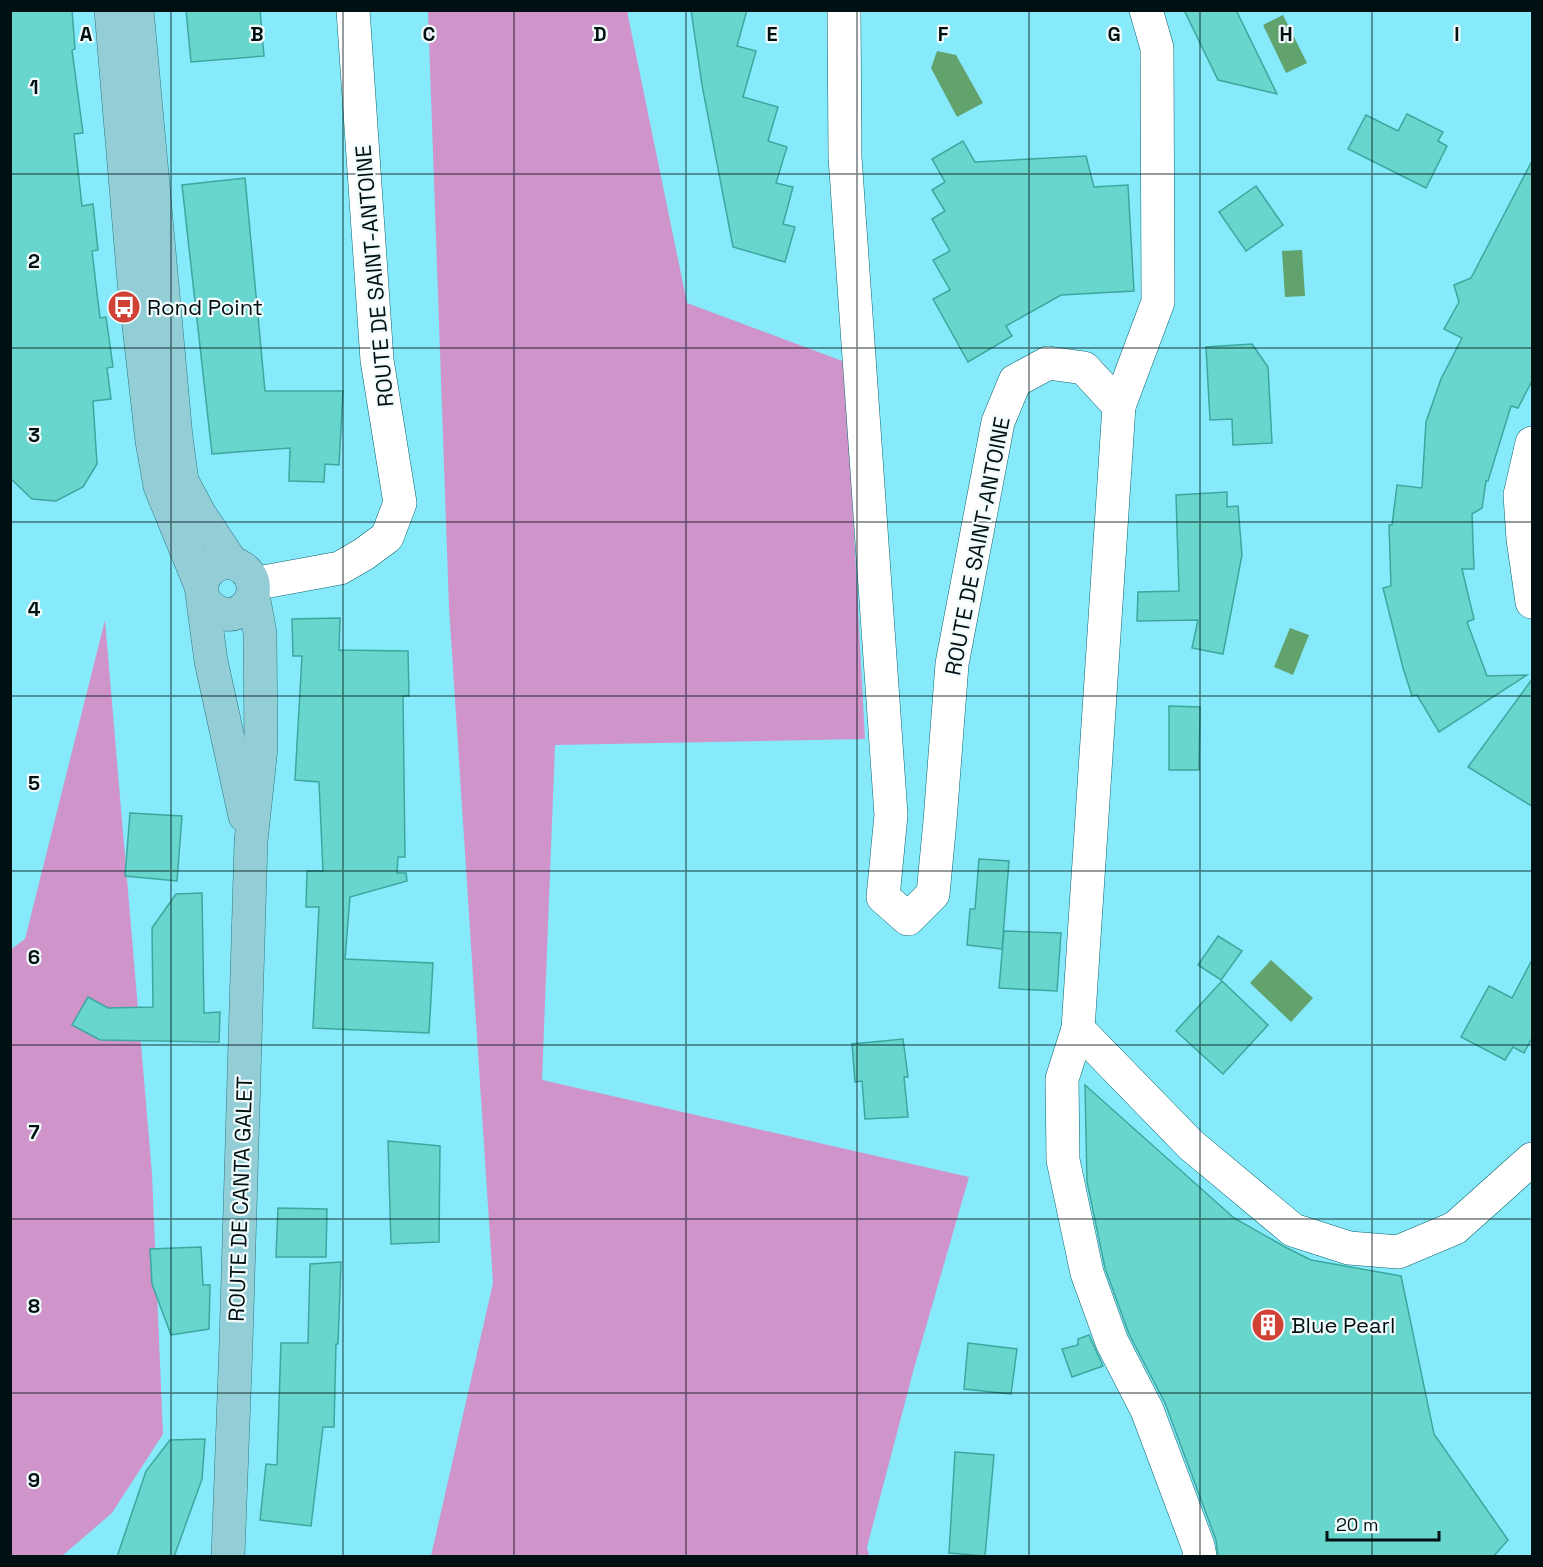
<svg xmlns="http://www.w3.org/2000/svg" width="1543" height="1567" font-family="'Space Grotesk',sans-serif">
<style>
.green{fill:#cf95cb}
.water{fill:#62a26d}
.building{fill:#68d6cd;stroke:#3da79f;stroke-width:1.5}
.lines{fill:none;stroke-linecap:round;stroke-linejoin:round}
.minor-casing{stroke:#0c6571;stroke-width:34}
.major-casing{stroke:#317782;stroke-width:34}
.minor{stroke:#fff;stroke-width:33}
.major{stroke:#93ced7;stroke-width:33}
.grid{fill:none;stroke:#001013;stroke-width:1.5;stroke-opacity:0.55}
.labels{text-anchor:middle;dominant-baseline:central;stroke-width:4.5;stroke-linejoin:round;paint-order:stroke}
.street-label{font-size:22px;fill:#001013;stroke:#f2fbfc}
.poi-label{font-size:22px;fill:#001013;stroke:#f2fbfc;text-anchor:start}
.grid-label{font-size:20px;text-anchor:middle;font-weight:bold;fill:#001013;stroke:#f2fbfc;stroke-width:4.5;stroke-linejoin:round;paint-order:stroke}
</style>
<rect width="100%" height="100%" fill="#86eafa"/>
<g class="green">
<path d="M428,11H627L687,303L845,362L865,739L555,745L542,1080L969,1177L913,1372L867,1547L869,1556H431L493,1283L449,607Z"/>
<path d="M105,620L152,1174L163,1434L112,1513L62,1556H11L10,950L25,939Z"/>
</g>
<g class="water">
<path d="M1283,15L1307,63L1286,73L1263,25Z"/>
<path d="M937,51L956,55L983,103L957,117L931,68Z"/>
<path d="M1302,250L1305,296L1285,297L1282,251Z"/>
<path d="M1290,628L1309,635L1293,675L1274,667Z"/>
<path d="M1271,960L1313,998L1291,1022L1250,983Z"/>
</g>
<g class="building">
<path d="M10,10H72L75,49L72,50L83,133L74,134L82,206L93,204L98,250L92,251L100,318L106,317L113,367L107,368L111,399L93,401L97,464L83,487L56,501L32,499L10,478Z"/>
<path d="M186,10H260L264,56L191,62Z"/>
<path d="M691,10H747L737,46L756,51L743,97L778,107L768,141L787,147L776,183L793,187L783,224L795,227L785,262L733,247L702,85Z"/>
<path d="M1184,10H1236L1277,94L1218,80Z"/>
<path d="M1407,114L1443,132L1438,141L1447,146L1426,188L1348,149L1366,115L1398,131Z"/>
<path d="M963,141L975,162L1086,156L1094,187L1128,185L1134,291L1061,295L1006,326L1012,336L968,362L933,299L950,290L933,260L950,251L932,219L945,211L932,190L945,182L932,159Z"/>
<path d="M1533,159L1532,381L1518,408L1511,406L1488,481H1486L1482,508L1472,514L1474,569H1462L1474,619L1467,622L1487,676L1527,675L1439,732L1417,695L1412,696L1403,668L1383,588L1391,586L1389,525H1392L1397,485L1422,488L1426,422L1441,379L1462,338L1444,329L1459,302L1454,285L1471,278Z"/>
<path d="M245,178L265,391H343L339,465L325,464L324,482L289,481L290,448L212,454L182,185Z"/>
<path d="M1256,186L1283,225L1246,251L1219,212Z"/>
<path d="M1252,344L1268,367L1272,443L1233,445L1232,419L1210,420L1206,347Z"/>
<path d="M1227,492V507L1238,506L1242,555L1223,654L1192,648L1198,620L1137,621L1138,592L1179,591L1176,495Z"/>
<path d="M340,618L339,650L408,651L409,696H403L405,857H398L397,873H406L407,881L350,897L345,959L433,963L429,1033L313,1028L319,907H306L307,871H323L319,782L295,780L302,656H293L292,619Z"/>
<path d="M1533,678V807L1468,767Z"/>
<path d="M1169,706L1200,707L1199,770H1169Z"/>
<path d="M130,813L182,816L177,881L125,876Z"/>
<path d="M979,859L1009,861L1002,949L967,945L970,909H975Z"/>
<path d="M202,893L204,1013L220,1012L219,1042L100,1040L72,1025L88,997L108,1008L153,1007L152,928L176,894Z"/>
<path d="M1004,931L1061,933L1057,991L999,988Z"/>
<path d="M1218,936L1242,951L1221,980L1198,965Z"/>
<path d="M1533,958V1036L1524,1053L1513,1047L1505,1060L1461,1037L1489,986L1512,998Z"/>
<path d="M1222,981L1268,1025L1223,1074L1176,1031Z"/>
<path d="M903,1039L908,1077H904L908,1117L865,1119L862,1081L855,1082L852,1044Z"/>
<path d="M1085,1085L1234,1218L1287,1248L1311,1260L1401,1276L1434,1434L1508,1540L1493,1557H1218L1216,1540L1165,1403L1129,1334L1105,1268L1087,1182Z"/>
<path d="M388,1141L440,1146L439,1242L391,1244Z"/>
<path d="M278,1208L327,1209L326,1257H276Z"/>
<path d="M201,1247L203,1285H210L209,1329L171,1335L152,1284L150,1249Z"/>
<path d="M341,1262L338,1344H336L334,1427H323L311,1526L260,1520L266,1464L277,1465L281,1343H308L310,1264Z"/>
<path d="M1089,1335L1103,1366L1072,1377L1062,1349L1078,1345V1339Z"/>
<path d="M968,1343L1017,1349L1011,1394L964,1389Z"/>
<path d="M205,1439L202,1479L174,1557H117L146,1471L170,1440Z"/>
<path d="M955,1452L994,1455L985,1556L949,1553Z"/>
</g>
<g class="lines">
<g class="minor-casing">
<g id="minor">
<path d="M844,10L845,157L891,815L883,897L908,919L933,894L940,821L952,664L998,422L1015,381L1048,363L1084,368L1119,406L1078,1029L1062,1079L1063,1160L1087,1273L1112,1342L1147,1410L1198,1546L1200,1556"/>
<path d="M1119,406L1158,302L1157,48L1146,10"/>
<path d="M1532,443L1520,495L1523,539L1532,602"/>
<path d="M253,584L340,568L364,554L387,537L400,503L377,360L353,10"/>
<path d="M1078,1029L1191,1145L1293,1230L1349,1248L1398,1252L1455,1228L1532,1159"/>
</g>
</g>
<g class="major-casing">
<g id="major">
<path d="M111,10L134,282L152,441L160,486L201,586"/>
<path d="M137,10L176,437L182,481L199,513L232,563"/>
<path d="M203,598C231,639 272,593 244,569C237,564 231,561 222,563C210,567 205,574 201,586L211,661L245,816"/>
<path d="M228,1556L236,1343L251,841L261,748L260,633L253,595"/>
</g>
</g>
<use href="#minor" class="minor"/>
<use href="#major" class="major"/>
</g>
<path class="grid" d="M171,10V1556M343,10V1556M514,10V1556M686,10V1556M857,10V1556M1029,10V1556M1200,10V1556M1372,10V1556M10,174H1532M10,348H1532M10,522H1532M10,696H1532M10,871H1532M10,1045H1532M10,1219H1532M10,1393H1532"/>
<defs>
<g id="bus-disc" transform="scale(1.725)"><circle r="9.5" fill="#d04236" stroke="#f2fbfc"/><path d="M-5-6H5V4H4V6H2V4H-2V6H-4V4H-5ZM-3.5-4V0h7V-4ZM-3.5 1.2v1.5H-2V1.2ZM2 1.2v1.5H3.5V1.2Z" fill="#fff"/></g>
<g id="building-disc" transform="scale(1.725)"><circle r="9.5" fill="#d04236" stroke="#f2fbfc"/><path d="M-4-6H4V6H1V3H-1V6H-4ZM-2.5-4.3h1.7v1.8h-1.7ZM.8-4.3h1.7v1.8H.8ZM-2.5-1h1.7V.8h-1.7ZM.8-1h1.7V.8H.8Z" fill="#fff"/></g>
</defs>
<g fill-rule="evenodd">
<use href="#bus-disc" x="124" y="307"/>
<use href="#building-disc" x="1268" y="1325"/>
</g>
<g class="labels">
<g class="street-label">
<text transform="translate(374 276) rotate(-95)">ROUTE DE SAINT-ANTOINE</text>
<text transform="translate(977 546) rotate(-79)">ROUTE DE SAINT-ANTOINE</text>
<text transform="translate(240 1199) rotate(-88)">ROUTE DE CANTA GALET</text>
</g>
<g class="poi-label">
<text x="147" y="307">Rond Point</text>
<text x="1291" y="1325">Blue Pearl</text>
</g>
</g>
<g class="grid-label">
<text x="86" y="41">A</text>
<text x="257" y="41">B</text>
<text x="429" y="41">C</text>
<text x="600" y="41">D</text>
<text x="772" y="41">E</text>
<text x="943" y="41">F</text>
<text x="1114" y="41">G</text>
<text x="1286" y="41">H</text>
<text x="1457" y="41">I</text>
<text x="34" y="94">1</text>
<text x="34" y="268">2</text>
<text x="34" y="442">3</text>
<text x="34" y="616">4</text>
<text x="34" y="790">5</text>
<text x="34" y="964">6</text>
<text x="34" y="1139">7</text>
<text x="34" y="1313">8</text>
<text x="34" y="1487">9</text>
</g>
<rect width="1543" height="1567" fill="none" stroke="#001013" stroke-width="24"/>
<path d="M1327 1531v9h112v-9" fill="none" stroke="#001013" stroke-width="3"/>
<text x="1336" y="1531" font-size="18" fill="#001013" stroke="#f2fbfc" stroke-width="4.5" paint-order="stroke">20 m</text>
</svg>
